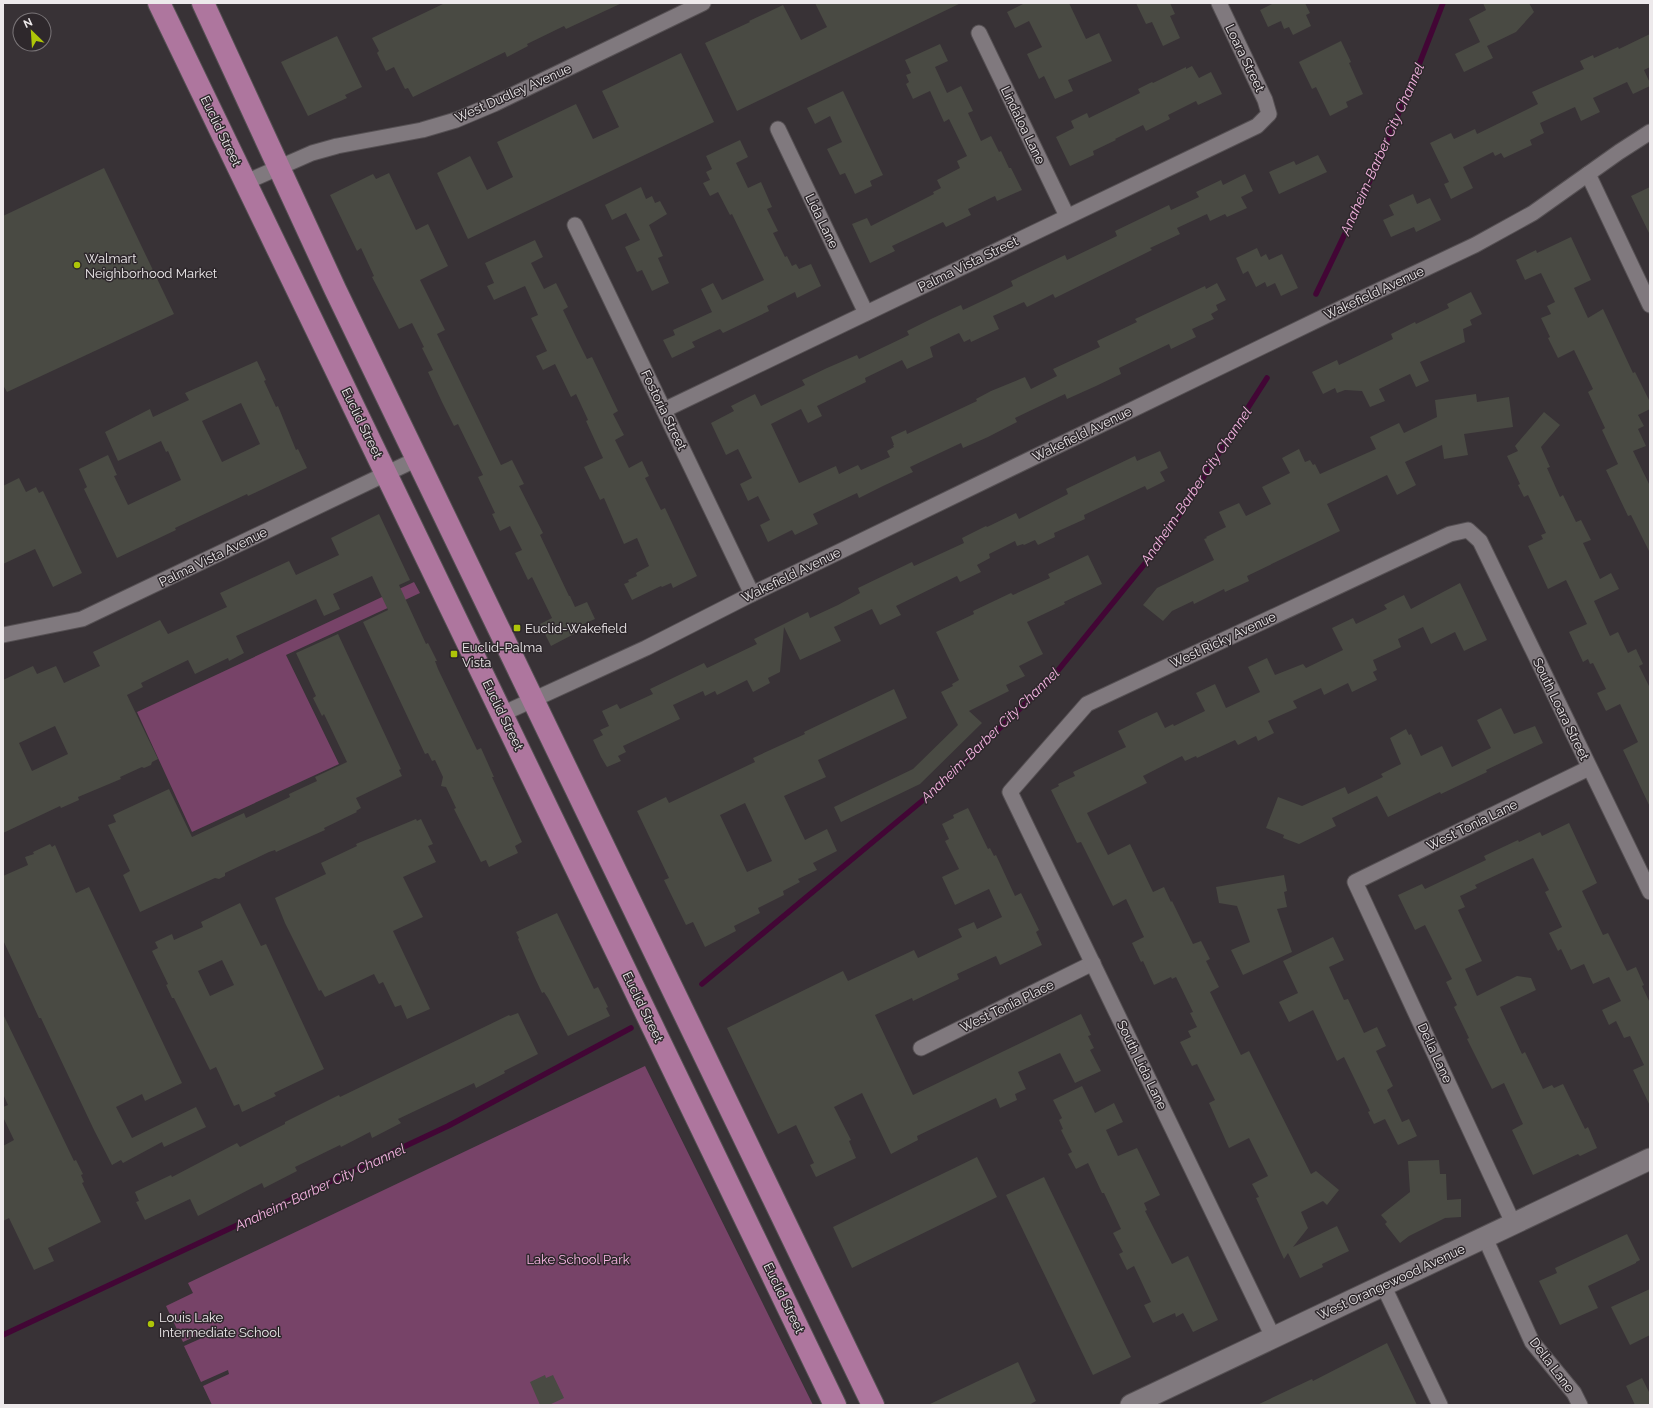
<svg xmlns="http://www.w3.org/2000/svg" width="1653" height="1408" font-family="Raleway,sans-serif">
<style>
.green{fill:#774368}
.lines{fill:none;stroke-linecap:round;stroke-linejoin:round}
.stream{stroke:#420635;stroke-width:5.5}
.building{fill:#494a43;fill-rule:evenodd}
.minor-casing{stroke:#555053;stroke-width:17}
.secondary-casing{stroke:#555053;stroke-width:23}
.primary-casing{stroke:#555053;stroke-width:24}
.minor{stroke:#80797e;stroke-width:15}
.secondary{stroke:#80797e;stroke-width:21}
.primary{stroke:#ae769e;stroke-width:22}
.poi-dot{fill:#aec508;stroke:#2e282c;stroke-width:1.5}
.labels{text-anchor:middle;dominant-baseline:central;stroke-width:3;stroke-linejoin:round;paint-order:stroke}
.street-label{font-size:13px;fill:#ede9eb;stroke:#2e282c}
.poi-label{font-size:13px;fill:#ede9eb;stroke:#2e282c;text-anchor:start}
.park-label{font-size:13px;fill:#f9b7e4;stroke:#2e282c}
.water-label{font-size:14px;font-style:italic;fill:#f5b3e1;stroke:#2e282c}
</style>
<rect width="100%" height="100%" fill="#383236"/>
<g class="green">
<path d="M414,582L420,593L286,655L339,764L192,832L137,712Z"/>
<path d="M645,1066L813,1405H212L203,1386L229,1374L228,1370L201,1382L184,1346L211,1334L209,1330L183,1342L166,1306L193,1293L188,1283Z"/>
</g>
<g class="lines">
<g class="stream">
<path d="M1316,294L1365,192L1415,75L1443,3"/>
<path d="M702,984L934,791L1051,679L1160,545L1267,378"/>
<path d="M3,1335L448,1126L631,1028"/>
</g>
</g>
<g class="building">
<path d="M445,3H622L566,29L564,26L527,44L528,46L507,57L505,52L413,97L408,88L405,89L394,67L386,71L377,53L379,51L372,38Z"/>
<path d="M815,3H961L737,111L705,43L750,22L749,21L783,5L801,40L827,27Z"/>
<path d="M1025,3H1069L1086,39L1099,33L1112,61L1068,80L1073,91L1055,99L1044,76L1039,79L1027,54L1042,47L1029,21L1015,28L1007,12Z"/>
<path d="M1136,3H1170L1175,14L1170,16L1180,38L1163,46L1152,22L1146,24Z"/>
<path d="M1274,3H1305L1310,13L1306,15L1311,26L1293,35L1289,27L1284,29L1281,21L1268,27L1260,10Z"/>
<path d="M1483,3H1529L1534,12L1516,32L1487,46L1493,58L1464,72L1455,54L1480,42L1469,19L1486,10Z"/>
<path d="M1650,34V67L1644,70L1650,83V86L1633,94L1627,82L1593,98L1600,112L1581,121L1575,107L1540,123L1544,133L1530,140L1532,145L1504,158L1501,153L1495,156L1493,152L1463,167L1473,188L1451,199L1444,184L1449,182L1430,143L1451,133L1454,139L1475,129L1477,134L1538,104L1532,92L1584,69L1580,61L1593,55L1594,58L1618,47L1619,49Z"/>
<path d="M337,36L362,87L345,95L347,98L308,116L281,62Z"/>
<path d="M1341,41L1351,62L1349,63L1363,94L1346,102L1348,107L1330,116L1316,87L1312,89L1299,62Z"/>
<path d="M940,44L948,61L935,67L947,93L961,86L973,111L968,113L981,141L991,136L999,152L1001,151L1009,168H1011L1022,190L997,201L995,196L968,209L971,215L946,227L943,222L892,246L895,251L870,263L852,224L867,218L871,226L934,194L933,192L941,188L937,180L960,168L957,161L967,156L949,119L944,122L930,91L913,99L906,84L909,82L906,75L911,73L905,60Z"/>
<path d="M681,53L714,122L468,239L437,173L470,156L487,190L513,177L497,142L576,104L593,139L619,127L602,91Z"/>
<path d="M1192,66L1199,78L1211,72L1222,94L1198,105L1196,101L1168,115L1170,119L1146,131L1143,125L1115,139L1116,140L1093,151L1094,155L1070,166L1056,137L1074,128L1071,121L1087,113L1089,118L1140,93L1138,89L1152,82L1153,83L1186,67V69Z"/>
<path d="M843,91L883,175L870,181L872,186L855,194L845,173L840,175L827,149L842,142L830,116L815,124L807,108Z"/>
<path d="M740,140L748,157L736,163L748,188L761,182L772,207L767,209L778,231L773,233L785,257L787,256L792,266L796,264L799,269L811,264L821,286L797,298L795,292L767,306L769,311L723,333L720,329L692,342L695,347L672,358L663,340L675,335L673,330L712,312L701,289L713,283L722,300L764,280L732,214L730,215L718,192L710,196L703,183L710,180L706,172L712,169L706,156Z"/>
<path d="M1318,155L1327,172L1279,194L1269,172L1294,161L1296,165Z"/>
<path d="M104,168L174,314L7,392L3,385V216Z"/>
<path d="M389,173L416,230L428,224L448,266L420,280L445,330L437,334L501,465L512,460L524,484L519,486L543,533L540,535L569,596H570L575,607L587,602L595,619L572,629L574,634L551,646L540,624L552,618L532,577L528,580L515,553L522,550L510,526L500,531L492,514L495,513L478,477L483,475L458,424L454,426L442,402L428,372L433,370L422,348L424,347L412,323L399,329L372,277L374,276L361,248L357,251L330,195L373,174L376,179Z"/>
<path d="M1245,174L1253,191L1241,197L1247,208L1227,217L1225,214L1210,221L1207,214L1177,228L1180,234L1150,248L1152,250L1055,298L1053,294L1027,307L1024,302L993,316L999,329L971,342L970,339L964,342L959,333L930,347L933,357L907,369L902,360L865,378L866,382L817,406L822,416L808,423L801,409L771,424L799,483L836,466L839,474L858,465L861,470L890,457L887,451L894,447L893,445H894L891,437L906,430L907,434L977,401L976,399L991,391L1025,377L1031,389L1057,376L1053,369L1100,347L1097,341L1137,322L1135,319L1205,286L1206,289L1217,283L1226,300L1216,305L1218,310L1211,314L1214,319L1192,329L1196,337L1171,349L1169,344L1119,368L1121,374L1096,386L1067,399L1065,394L1015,418L1017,422L988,437L963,448L961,443L910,467L913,472L883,486L859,498L857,493L813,514L818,524L795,535L792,530L768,542L760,525L770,520L758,496L748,501L740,484L752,478L738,449L726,455L711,423L734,411L731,406L755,394L761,406L805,385L802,380L827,368L857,355L859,359L909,335L907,331L931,319L961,305L963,310L997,294L1013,286L1011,281L1065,255L1067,260L1117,236L1115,231L1169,205L1171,210L1199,197L1196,192L1221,180L1223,185Z"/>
<path d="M641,187L646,199L652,196L655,203L660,201L667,214L649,225L663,256L658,258L669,283L652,291L642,270L637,272L625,247L640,240L626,213L612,220L605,205Z"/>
<path d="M1650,187V235L1631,196Z"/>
<path d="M1413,194L1417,204L1430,198L1441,220L1416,232L1414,227L1391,237L1383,220L1394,215L1389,205Z"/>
<path d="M1571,237L1591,280L1574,288L1588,318L1603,309L1633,373L1635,372L1650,402V409L1638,415L1644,426L1638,429L1646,446L1633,451L1650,486V553L1631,515L1628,516L1606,470L1618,464L1602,430L1605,428L1588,392L1593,389L1574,350L1558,358L1548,338L1550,337L1541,318L1551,314L1547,306L1555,302L1541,273L1525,280L1516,260L1536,250L1537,253Z"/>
<path d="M535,240L543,257L531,263L544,289L556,283L568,307L563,310L576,337L587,359L592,357L618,411L613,414L624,435L615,440L629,468L642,461L649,476L645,478L661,510L665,508L697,576L673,588L671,583L662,587L661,586L632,600L624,584L629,582L628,580L637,576L636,573L649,566L637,538L624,544L604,498L600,500L584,467L603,458L586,421L588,420L576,394L571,397L555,364L543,370L536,356L547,351L531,318L538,315L525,286L494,300L487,286L494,283L485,263Z"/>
<path d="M1257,248L1261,257L1266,254L1269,260L1282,254L1298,288L1281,296L1275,283L1267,287L1265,282L1256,287L1248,271L1243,274L1236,258Z"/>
<path d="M1471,292L1482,314L1470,320L1472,325L1463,329L1465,342L1420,362L1429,381L1416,387L1410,374L1379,389L1385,401L1370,407L1362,391L1345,390L1337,393L1335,388L1323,394L1312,372L1337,360L1339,365L1393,339L1391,334L1415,322L1416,324L1449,308L1447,304Z"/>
<path d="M257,361L266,380L264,381L276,407L278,406L296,450L298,449L307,468L248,496L247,494L175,528L176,530L117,558L84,489L87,487L79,469L108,455L117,475L114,476L128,505L181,480L168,451L166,452L161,441L118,461L105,432L150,409L153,417L189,400L185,393ZM241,403L260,444L222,462L202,421Z"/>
<path d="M1476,394L1477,402L1509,397L1513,427L1464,434L1468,455L1444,459L1442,445L1405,462L1416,485L1397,495L1387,475L1327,504L1340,531L1247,576L1249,581L1225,592L1224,589L1194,604L1193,601L1172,611L1163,621L1143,605L1157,588L1214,560L1204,539L1207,538L1206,537L1226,527L1219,512L1239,503L1246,516L1271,504L1262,487L1290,473L1282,458L1299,449L1305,462L1310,460L1313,465L1315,464L1320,474L1376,449L1370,437L1399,423L1404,433L1437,417L1435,400Z"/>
<path d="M1544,412L1560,425L1541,447L1550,467L1547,468L1560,497L1563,495L1576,522L1581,520L1591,540L1583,543L1600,579L1611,573L1619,589L1594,601L1610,636L1618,632L1628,653L1636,649L1643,664L1639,666L1650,688V807L1623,750L1638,742L1620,704L1606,711L1597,693L1606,689L1593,663L1590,664L1588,659L1583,662L1569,632L1587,624L1566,580L1548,589L1528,546L1543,539L1541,535L1546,533L1528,495L1524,497L1518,485L1520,484L1507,456L1518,451L1515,446Z"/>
<path d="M1160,451L1168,468L1160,472L1165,481L1147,490L1145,486L1084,515L1085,519L1054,533L1055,537L1038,545L1035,540L1024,545L1023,544L1017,546L1015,541L989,554L990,558L977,565L981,572L960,582L957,576L896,606L901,615L880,625L872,609L834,627L841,641L800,660L784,627L780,672L768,678L770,683L753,692L747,680L717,695L715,691L705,696L703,691L673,705L680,719L623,746L626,752L618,756L621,761L607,767L601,757L593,740L603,735L600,730L609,726L602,711L617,704L620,709L653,694L650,689L704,663L707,668L757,644L754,639L808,612L810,618L838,605L860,593L858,588L912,562L914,566L964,543L962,538L986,526L987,527L1016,513L1019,519L1068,494L1066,489L1135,456L1137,461Z"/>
<path d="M19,478L26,492L36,487L39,493L43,491L82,573L53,587L35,549L3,564V486Z"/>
<path d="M379,514L410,580L399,585L426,644L428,643L437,661H435L438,669L477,750L481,748L494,777H492L522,842L515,846L518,853L489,867L486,860L481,862L454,809L456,808L446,787L441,786L443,777L435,760L432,761L428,753L425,754L363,622L388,610L372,576L333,594L340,609L324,616L316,599L236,636L244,653L229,661L228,658L195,674L188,660L141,683L143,687L127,695L158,759L152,762L151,765L144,768L142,767L120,777L121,779L78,797L79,800L61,808L60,806L3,833V680L33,666L37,674L56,666L64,683L100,666L93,652L160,620L168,634L227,607L220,593L289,561L296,575L339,555L331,538ZM55,726L68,754L32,771L19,743Z"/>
<path d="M1088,555L1102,584L1064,602L1065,604L1027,622L1043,654L1019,666L1025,676L1006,685L1009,691L969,711L982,723L920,784L841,822L834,807L913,769L958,725L941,692L953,686L952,684L959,680L936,632L974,614L973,611L1011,593L1013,595L1050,578L1048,574Z"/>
<path d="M1460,583L1487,640L1464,651L1455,632L1431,644L1423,627L1398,639L1401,647L1373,660L1377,670L1373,672L1377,680L1352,692L1348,683L1324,695L1321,688L1293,701L1297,708L1268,721L1274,733L1258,741L1256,736L1238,745L1235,740L1197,758L1196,756L1185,761L1182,756L1143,776L1147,783L1087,813L1108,855L1130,844L1153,892L1164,887L1171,902L1172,901L1193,944L1201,941L1210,959L1206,961L1219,987L1210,992L1241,1055L1249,1051L1311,1174L1316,1171L1339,1190L1327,1205L1323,1201L1301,1212L1308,1228L1293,1247L1337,1226L1349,1251L1322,1264L1323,1267L1300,1278L1288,1253L1284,1259L1256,1198L1259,1197L1252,1184L1268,1176L1249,1138L1229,1148L1209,1103L1215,1100L1197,1064L1192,1066L1180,1042L1191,1037L1188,1031L1197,1027L1190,1013L1193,1012L1176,977L1172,979L1171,977L1154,985L1143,961L1141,962L1132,943L1144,937L1126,899L1113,906L1081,842L1077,843L1051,790L1059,786L1058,784L1075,776L1073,772L1126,747L1118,731L1140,720L1157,712L1165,728L1173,724L1174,726L1205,711L1196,693L1215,684L1226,708L1260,692L1248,667L1267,658L1275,675L1303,664L1306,668L1343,650L1332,628L1353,618L1356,624L1387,609L1384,605L1404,595L1411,609Z"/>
<path d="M338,634L401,769L399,770L402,776L356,798L361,808L356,811L357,812L324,828L325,830L276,852L275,850L269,852L225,873V876L219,879L215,878L140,912L123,875L130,871L108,825L116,822L113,815L169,789L192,837L244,813L246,818L290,797L289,794L317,781L315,777L347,762L324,714L322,716L313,698L316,696L296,653Z"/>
<path d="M894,689L907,718L818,760L826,777L784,796L805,840L827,829L837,851L813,863L817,870L798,879L800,882L783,891L784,895L758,908L760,913L734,926L736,931L705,947L693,922L686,925L664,880L669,878L637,811L666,797L669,803L755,762L753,758L805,734L804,732ZM745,803L772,861L747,872L720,815Z"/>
<path d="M1501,708L1514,734L1535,726L1543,743L1486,770L1487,772L1441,794L1440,792L1388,817L1377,796L1332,818L1336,826L1299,844L1283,838L1284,835L1266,828L1278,797L1302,806L1345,787L1348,794L1383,777L1381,774L1401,764L1390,738L1406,729L1409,735L1411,734L1421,756L1442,746L1452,767L1491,748L1477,720Z"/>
<path d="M968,808L988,849L990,848L994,856L996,855L1015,896L1021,893L1039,930L1036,932L1042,945L1000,965L996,956L957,974L959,979L913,1001L912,998L875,1015L913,1095L1081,1014L1091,1035L1088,1036L1094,1048L1090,1050L1101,1071L1075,1083L1060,1053L1018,1072L1026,1089L1015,1094L1017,1100L1000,1108L996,1098L917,1136L918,1140L891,1154L862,1093L834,1107L851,1140L849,1141L856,1158L816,1177L810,1165L814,1163L796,1125L778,1134L727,1028L843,971L848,981L914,950L918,958L962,937L958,929L974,922L977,929L1002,917L989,889L955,905L942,877L959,869L945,841L949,839L942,824L954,818L953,815Z"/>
<path d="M416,819L417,821L421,819L433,844L428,846L436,862L403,877L423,917L393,931L430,1009L407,1019L401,1005L395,1007L383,982L379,984L374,974L325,997L321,990L319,991L285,923L275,898L326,874L321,863L357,846L356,844Z"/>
<path d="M1569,823L1597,883L1582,891L1603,935L1608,933L1627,971L1636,967L1644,985L1642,986L1650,1003V1106L1633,1070L1644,1065L1630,1036L1624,1038L1616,1021L1609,1025L1602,1010L1621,1001L1609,977L1593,984L1584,964L1571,970L1561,949L1558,951L1549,933L1562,927L1545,892L1549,890L1533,858L1475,885L1477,888L1460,896L1465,907L1458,910L1482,961L1465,969L1477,996L1517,976L1531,978L1536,990L1500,1007L1522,1054L1525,1052L1543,1089L1552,1085L1554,1088L1563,1084L1585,1129L1588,1127L1597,1148L1580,1156L1578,1154L1533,1175L1512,1130L1523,1124L1504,1083L1492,1089L1467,1039L1469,1038L1454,1007L1457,1005L1446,982L1452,979L1425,925L1415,930L1398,895L1422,884L1425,889L1486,860L1484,856L1518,840L1519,842L1540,832L1542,836Z"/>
<path d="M50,844L52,847L55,845L76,893L89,887L182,1083L145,1101L142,1094L116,1107L132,1138L196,1107L206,1127L164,1147L162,1142L123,1163L121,1160L112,1165L94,1130L41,1018H39L3,940V876L28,865L25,857L34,854L33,852Z"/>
<path d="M1284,875L1287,891L1284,892L1287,907L1277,909L1292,952L1243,975L1231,950L1250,942L1237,906L1219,903L1216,887Z"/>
<path d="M240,903L261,946L266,944L324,1069L274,1093L276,1096L242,1112L239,1104L234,1106L216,1067L210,1070L174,998H172L166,985L168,984L152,951L158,948L155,942L172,934L174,940L203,927L201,922ZM222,960L234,985L210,996L198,971Z"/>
<path d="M557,913L594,989L598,987L608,1007L606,1008L610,1016L568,1036L548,998L544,992L542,993L534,976L518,939L519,938L516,932Z"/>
<path d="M1333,937L1344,960L1329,967L1344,1000L1348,999L1364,1033L1377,1027L1386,1046L1376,1051L1393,1086L1387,1090L1402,1122L1409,1119L1417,1136L1398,1145L1385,1119L1374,1124L1368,1112L1370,1111L1344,1057L1337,1061L1313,1010L1289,1022L1279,1002L1298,993L1283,961Z"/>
<path d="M518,1013L538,1054L504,1071L505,1073L476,1088L474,1083L398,1119L401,1123L372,1138L370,1132L341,1147L340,1145L295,1167L297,1171L264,1188L262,1183L198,1216L190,1199L145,1220L136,1202L139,1201L135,1192L171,1175L172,1177L237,1143L240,1147L279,1127L285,1124V1122L339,1095L340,1097L509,1015L510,1016Z"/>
<path d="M3,1014L74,1161L76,1160L83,1174L81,1175L84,1182L82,1183L101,1222L48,1248L54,1261L34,1270L9,1218L3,1221V1146L14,1140L3,1117V1107L8,1105L3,1094Z"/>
<path d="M1082,1086L1095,1113L1114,1103L1123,1122L1106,1130L1118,1156L1137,1148L1160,1195L1144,1203L1147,1210L1145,1211L1172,1264L1188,1256L1218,1320L1193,1332L1183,1313L1176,1317L1175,1313L1153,1323L1144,1305L1151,1302L1134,1266L1127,1270L1119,1254L1123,1252L1113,1233L1121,1229L1104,1193H1102L1088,1163L1076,1169L1068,1154L1072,1152L1061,1130L1063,1129L1059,1120L1062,1118L1053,1100Z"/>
<path d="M977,1157L997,1197L852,1268L833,1227Z"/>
<path d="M1439,1160L1440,1174H1446L1447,1200L1461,1199V1217L1445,1218L1409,1236L1400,1243L1385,1224L1387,1222L1381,1215L1410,1192L1408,1161Z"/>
<path d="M1044,1177L1131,1357L1093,1375L1006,1195Z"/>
<path d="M1627,1234L1640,1260L1636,1262V1263L1588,1286L1598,1308L1560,1325L1539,1281L1557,1273L1555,1268Z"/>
<path d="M1650,1289V1335L1630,1345L1611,1307Z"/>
<path d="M1387,1343L1417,1405H1257L1312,1379L1313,1381Z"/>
<path d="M1018,1362L1036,1401L1029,1405H928Z"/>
<path d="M545,1375L546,1378L553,1375L564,1398L549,1405H540L530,1382Z"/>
<path d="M1642,1378L1650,1394V1405H1635L1626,1386Z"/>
</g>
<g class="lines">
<g class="minor-casing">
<g id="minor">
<path d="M979,33L1067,216"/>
<path d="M778,129L866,313"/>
<path d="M1588,174L1650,305"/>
<path d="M246,182L312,153L337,146L422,130L456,120L494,104L703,3"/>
<path d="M575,225L752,594"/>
<path d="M664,410L1257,126L1269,114L1265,100L1219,3"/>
<path d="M3,635L82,619L417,459"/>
<path d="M502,714L646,648L752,594L1346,306L1475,245L1533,213L1619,152L1650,132"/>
<path d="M921,1048L1093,963"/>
<path d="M1514,1225L1355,882L1589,768"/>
<path d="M1485,1238L1532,1342L1574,1393L1580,1405"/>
<path d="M1383,1285L1440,1405"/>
<path d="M1273,1337L1010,792L1087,704L1450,534L1468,530L1480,541L1650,892"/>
</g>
</g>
<g class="secondary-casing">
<path id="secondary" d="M1131,1405L1650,1159"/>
</g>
<g class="primary-casing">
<g id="primary">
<path d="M159,3L835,1405"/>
<path d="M203,3L335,289L873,1405"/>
</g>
</g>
<use href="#minor" class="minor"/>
<use href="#secondary" class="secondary"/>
<use href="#primary" class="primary"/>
</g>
<g class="poi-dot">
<circle cx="77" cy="265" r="4"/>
<rect x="513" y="624" width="8" height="8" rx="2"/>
<rect x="450" y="650" width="8" height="8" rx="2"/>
<circle cx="151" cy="1324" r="4"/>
</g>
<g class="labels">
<g class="street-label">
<text transform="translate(1245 58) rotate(64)">Loara Street</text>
<text transform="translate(513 93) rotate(-24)">West Dudley Avenue</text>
<text transform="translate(1023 125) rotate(64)">Lindaloa Lane</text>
<text transform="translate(221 131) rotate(64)">Euclid Street</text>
<text transform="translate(822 221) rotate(64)">Lida Lane</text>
<text transform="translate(968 264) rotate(-26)">Palma Vista Street</text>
<text transform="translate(1374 293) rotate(-25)">Wakefield Avenue</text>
<text transform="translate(664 410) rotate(64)">Fostoria Street</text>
<text transform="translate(362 423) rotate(64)">Euclid Street</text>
<text transform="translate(1082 434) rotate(-26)">Wakefield Avenue</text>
<text transform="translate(213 557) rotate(-26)">Palma Vista Avenue</text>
<text transform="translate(791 575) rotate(-26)">Wakefield Avenue</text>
<text transform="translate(1223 640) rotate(-25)">West Ricky Avenue</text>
<text transform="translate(1561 709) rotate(64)">South Loara Street</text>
<text transform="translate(503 715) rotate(64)">Euclid Street</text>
<text transform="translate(1472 825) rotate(-26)">West Tonia Lane</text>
<text transform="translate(1007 1006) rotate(-26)">West Tonia Place</text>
<text transform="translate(643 1007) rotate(64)">Euclid Street</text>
<text transform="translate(1435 1053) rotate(65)">Della Lane</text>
<text transform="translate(1142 1065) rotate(64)">South Lida Lane</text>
<text transform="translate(1391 1282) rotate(-25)">West Orangewood Avenue</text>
<text transform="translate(784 1298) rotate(64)">Euclid Street</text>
<text transform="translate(1552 1365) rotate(53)">Della Lane</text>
</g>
<g class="poi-label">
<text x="85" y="258">Walmart<tspan x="85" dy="15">Neighborhood Market</tspan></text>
<text x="525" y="628">Euclid-Wakefield</text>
<text x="462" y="647">Euclid-Palma<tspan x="462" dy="15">Vista</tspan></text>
<text x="159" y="1317">Louis Lake<tspan x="159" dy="15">Intermediate School</tspan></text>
</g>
<g class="park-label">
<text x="578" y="1259">Lake School Park</text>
</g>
<g class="water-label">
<text transform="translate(1382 149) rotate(-66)">Anaheim-Barber City Channel</text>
<text transform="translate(1196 486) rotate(-56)">Anaheim-Barber City Channel</text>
<text transform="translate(990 735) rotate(-44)">Anaheim-Barber City Channel</text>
<text transform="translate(320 1187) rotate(-25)">Anaheim-Barber City Channel</text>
</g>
</g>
<rect width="1653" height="1408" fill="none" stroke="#ede9eb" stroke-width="8"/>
<g transform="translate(32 32) rotate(335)"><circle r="19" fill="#2e282c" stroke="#7a7578"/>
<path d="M0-3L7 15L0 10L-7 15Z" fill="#aec508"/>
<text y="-6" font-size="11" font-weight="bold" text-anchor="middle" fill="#ede9eb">N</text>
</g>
</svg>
